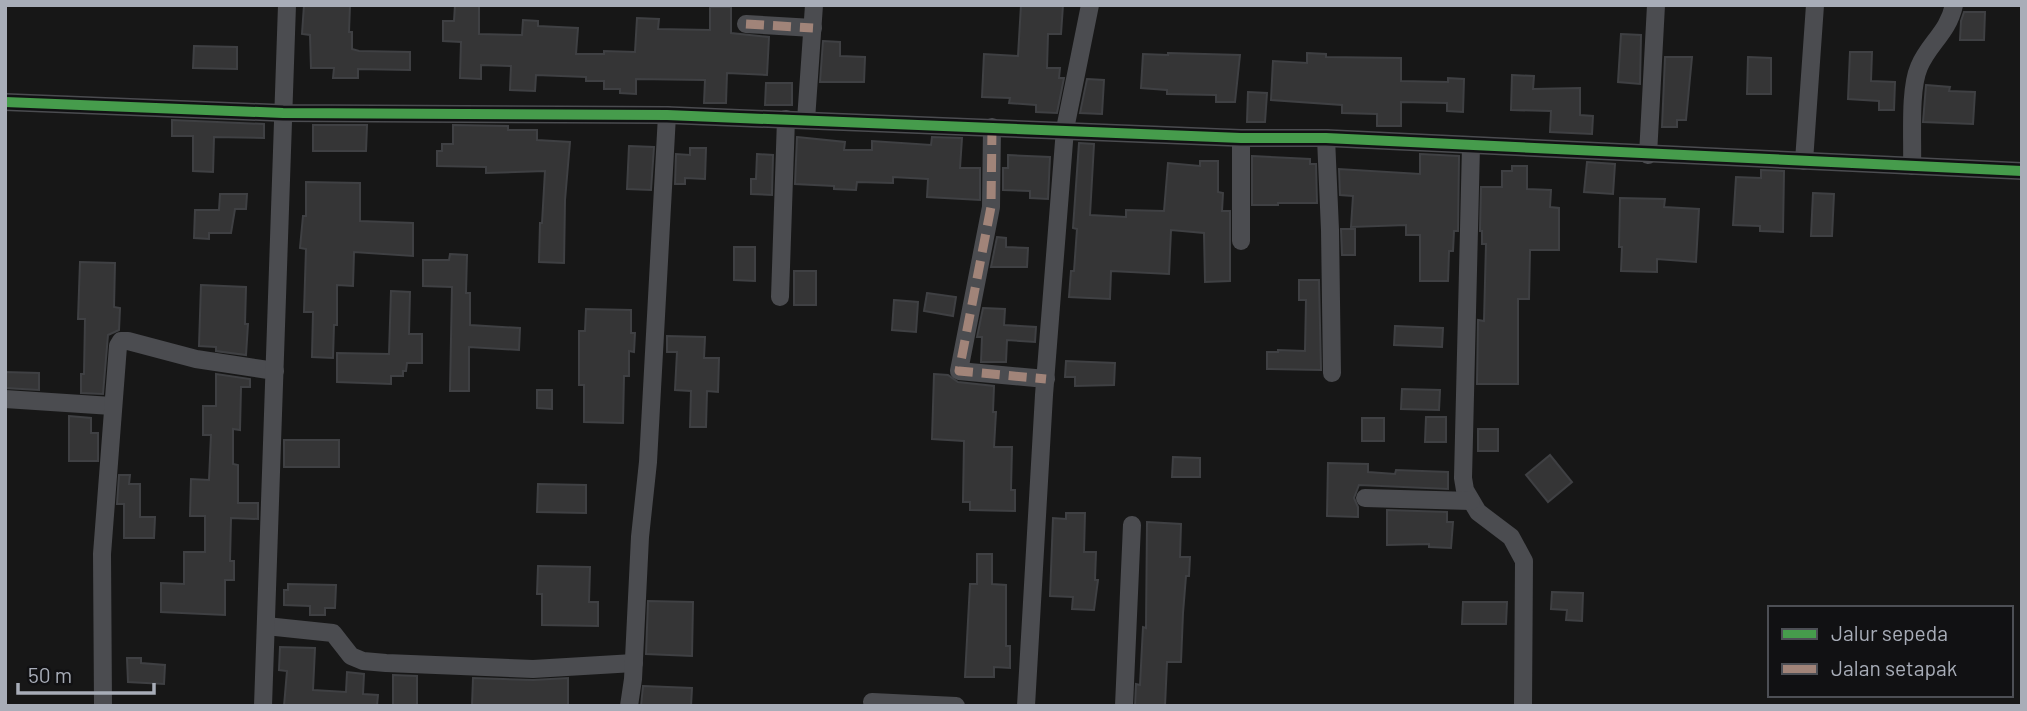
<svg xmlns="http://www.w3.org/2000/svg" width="2027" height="711" font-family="Barlow,sans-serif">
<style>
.building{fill:#353536;stroke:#3f4043;stroke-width:2}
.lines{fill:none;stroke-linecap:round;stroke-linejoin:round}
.minor{stroke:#4b4c50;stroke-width:18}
.quiet{stroke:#a18479;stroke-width:9;stroke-dasharray:18 9;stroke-linecap:butt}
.cycleway-casing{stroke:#111113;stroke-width:15}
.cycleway{stroke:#469c4c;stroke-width:10}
</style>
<rect width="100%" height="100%" fill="#171717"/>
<g class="building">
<path d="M304,5H350L349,32H352V49L359,51L410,52V70L358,69V78H333L334,68H311L310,35L302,34Z"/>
<path d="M455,5H479V34L522,35L523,20L538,21V26L578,28L576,54H604V51L635,52L637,18L659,19L658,29L710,30V7H731V33L769,37L767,75L727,73L726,103H704L705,80L636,79V94L620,93V89H604V81H586V77L536,75L535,91L510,90L511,66L481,65V79L460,78L461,42L443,41V21H454Z"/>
<path d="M1021,5H1063L1061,34H1048L1047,68H1060L1059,78H1064L1057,113L1036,112V105L1009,103L1010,98L982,97L984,54L1018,56Z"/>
<path d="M1964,12H1985L1984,40H1960L1961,21Z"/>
<path d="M1621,34L1641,35L1640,84L1618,82Z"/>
<path d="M823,41L840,42V56L865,57L864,82H820Z"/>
<path d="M194,46L237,47V69L193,68Z"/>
<path d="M1850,52H1872L1871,81L1895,82L1894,110H1879V101L1848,99Z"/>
<path d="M1168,53L1240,55L1235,102H1216V95L1167,94V90L1141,88L1143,54L1168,55Z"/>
<path d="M1307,53L1326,54V57L1401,58V81L1448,82V78L1464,79L1463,112L1447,111V103L1401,102V126H1377V114L1342,113V105L1271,100L1273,61L1307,63Z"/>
<path d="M1665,57H1692L1686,120H1677V127H1662Z"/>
<path d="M1748,57L1771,58V94H1747Z"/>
<path d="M1512,75L1534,76L1533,89L1580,88V115L1593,116L1592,134L1550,132L1551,111L1511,110Z"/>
<path d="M1087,79L1104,80L1102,114L1080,113Z"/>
<path d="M766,83H792V105H765Z"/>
<path d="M1926,85L1950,87L1949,91L1975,92L1973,124L1923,122Z"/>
<path d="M1248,92L1267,93L1265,122H1247Z"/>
<path d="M172,120L264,124V138L214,137L213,172L193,171V136H172Z"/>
<path d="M313,125H367L366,151H313Z"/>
<path d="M453,125L508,126V130H537V140L570,142L565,200L564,263L539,262L540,223H542L545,171L486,173V167L437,166V151H442V144H453Z"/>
<path d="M797,137L845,142L844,150H872V141L931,145L932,137L962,138L960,168H980V200L927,197L928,179L893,177V183L857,182L856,190L834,189V186L795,184Z"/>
<path d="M1079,143L1094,144L1090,215L1126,217V210L1164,211L1168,163L1200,166V161H1218V192L1223,193L1222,211H1230V281L1205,282L1204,233L1171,230L1169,274L1111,271L1110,299L1069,297L1071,271H1074L1077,229L1073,228Z"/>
<path d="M629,146L654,147L651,190L627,189Z"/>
<path d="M690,148H706L705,179L685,178V184H675L676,154L690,155Z"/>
<path d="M757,154L773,155L772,195L751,194V179H756Z"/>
<path d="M1420,154L1459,156L1458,231H1454L1453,251H1449L1448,281H1420V235H1406V225L1351,227L1353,196L1340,195L1339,169L1420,174Z"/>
<path d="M1008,155L1050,157L1048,199L1030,198V191L1003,190V168H1008Z"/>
<path d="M1252,156L1310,159V164H1316L1317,203H1278V205H1252Z"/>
<path d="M1587,162L1615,164L1613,194L1584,192Z"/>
<path d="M1512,166H1527V189L1551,190L1550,207L1559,208V250H1530L1529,299H1518V384H1477L1478,320L1484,321L1486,244H1482V231H1480L1481,187H1502V171H1512Z"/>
<path d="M1761,170L1784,171L1783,232L1760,231V226L1733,225L1736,177L1761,178Z"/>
<path d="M306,182L360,183V221L413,223V256L354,252L353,286L337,285V325H334L333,358L312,357L313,312H304L306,249L300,248L303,216H306Z"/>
<path d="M1813,193L1834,194L1832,236H1811Z"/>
<path d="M220,194H247L246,209H235L231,233H209V239L194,238L195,210H219Z"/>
<path d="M1620,198L1665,199L1664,207L1699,209L1696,262L1657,259V272L1621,271L1622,247H1619Z"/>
<path d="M1341,229H1355V255H1342Z"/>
<path d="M997,237L1006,238V247L1028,248L1027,267H991Z"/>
<path d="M734,247H755V281L734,280Z"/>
<path d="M450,254L467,255L466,293H470V325L520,328L519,350L469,347V391H450L452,287L423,286V260H449Z"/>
<path d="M80,262L115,263L114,307L120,308L119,330L108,335L103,394L81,393V374H84L85,319H78Z"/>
<rect x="794" y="271" width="22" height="34"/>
<path d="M1299,280H1319L1321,370L1267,369V352H1278V350L1305,351L1306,300H1299Z"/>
<path d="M201,285L246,287L245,324H248L246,355L216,351V347L199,346Z"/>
<path d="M391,291L410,292L409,334H422V363H407L406,371H403V376H391V384L337,382V353L389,354Z"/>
<path d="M927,293L956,297L953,316L924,311Z"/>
<path d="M894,300L918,302L916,332L892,330Z"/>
<path d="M983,308L1005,309L1004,325L1036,327L1035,342L1007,340L1006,362H981L982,337H977Z"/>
<path d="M586,309L631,310V333H635L634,352L629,351V376H624L623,423L584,422V385H579V331H585Z"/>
<path d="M1395,326L1443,328L1442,347L1394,345Z"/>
<path d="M667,336L705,337L704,358H719L718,392L707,391L706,427H690L691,391L675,390L677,352H667Z"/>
<path d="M1066,361L1115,363L1114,385L1075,386V377H1065Z"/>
<path d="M5,372L39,373V390L5,388Z"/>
<path d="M216,374L250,379V387H241L240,430L233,429V464L238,465V503H258V519L231,518L230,561H234V580H225V615L161,612V583L184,584V552H205V516H190L191,479L209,480L211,435H203V406H216Z"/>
<path d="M934,374L948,375L958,382L994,386L993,412H996L994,447H1012L1011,490H1015V511L970,510V502H963L964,441L932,439Z"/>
<path d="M1402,389L1440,390L1439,410L1401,409Z"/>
<path d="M537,390H552V409L537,408Z"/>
<path d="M69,416L91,418V433H98V461H69Z"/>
<path d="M1426,417H1446V442H1425Z"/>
<rect x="1362" y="418" width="22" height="23"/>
<rect x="1478" y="429" width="20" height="22"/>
<rect x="284" y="440" width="55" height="27"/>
<path d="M1550,455L1572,482L1548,502L1526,475Z"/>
<path d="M1173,457L1200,458V477H1172Z"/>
<path d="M1328,463L1368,464V472L1395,474L1396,470L1448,472V489L1359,485L1354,498L1358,507V517L1327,516Z"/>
<path d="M119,475H130L129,484H140V517H155L154,538H124V504H117Z"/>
<path d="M538,484L586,485V513L537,512Z"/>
<path d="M1387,510L1447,512V522H1453L1451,548L1429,547V544L1387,545Z"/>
<path d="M1066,513H1085L1084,552H1096L1095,580H1098L1094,610L1072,609L1073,597L1050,596L1053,518L1066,519Z"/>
<path d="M1147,522L1181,524L1180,557H1190L1189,576H1186L1183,613L1181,662H1167L1165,706H1135L1136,684L1140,685L1143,627L1146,628Z"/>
<path d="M977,554H992V584L1006,585V646H1010V668L994,667V677H965L970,584H977Z"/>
<path d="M538,566L590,567L589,602H598V626L542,625V594H537Z"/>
<path d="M288,584L336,585L335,608H325V615H310V606L284,605V590H288Z"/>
<path d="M1552,592L1583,593L1582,621L1566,620L1567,610L1551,609Z"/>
<path d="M648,601L693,602L692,656L646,654Z"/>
<path d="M1463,602H1507L1506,624H1462Z"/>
<path d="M280,647L315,648L313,690L346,692L347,672L364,674L363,694L378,695L377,706H284L287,671L279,670Z"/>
<path d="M127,658H141V663L165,665L164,684L128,682Z"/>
<path d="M393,675L417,676V706H393Z"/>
<path d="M473,678L533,680L568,678V706H472Z"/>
<path d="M643,686L692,688L691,706H641Z"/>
</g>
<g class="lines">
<g class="minor">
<path d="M746,24L813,28"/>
<path d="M5,102L283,113L667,115L1241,138H1326L2022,171"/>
<path d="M806,120L814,5"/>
<path d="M992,127L991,207L959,371L1046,379"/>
<path d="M1326,138L1330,230L1332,373"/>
<path d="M1471,146L1463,478L1465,490L1478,512L1511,537L1524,561L1523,706"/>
<path d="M1648,155L1656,5"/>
<path d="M1804,161L1815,5"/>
<path d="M1912,166C1913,140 1909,90 1919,67C1929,43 1948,33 1954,5"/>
<path d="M1241,241V138"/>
<path d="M780,297L786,119"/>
<path d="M5,399L112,406"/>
<path d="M1365,498L1471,501"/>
<path d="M266,626L333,633L351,656L363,661L386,663L533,669L634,663"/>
<path d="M872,702L956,706"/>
<path d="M103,706L102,554L118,346L121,341H128L196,359L275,371"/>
<path d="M263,706L287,5"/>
<path d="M629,706L633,679L640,537L648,462L667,115"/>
<path d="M1026,706L1044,395L1065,129L1090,5"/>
<path d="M1124,706L1132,525"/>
</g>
<g class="quiet">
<path d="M746,24L813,28"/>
<path d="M992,127L991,207L959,371L1046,379"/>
</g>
<g class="cycleway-casing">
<path id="cycleway" d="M5,102L283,113L667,115L1241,138H1326L2022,171"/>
</g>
<use href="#cycleway" class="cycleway"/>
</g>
<rect width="2027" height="711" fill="none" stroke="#a8adb8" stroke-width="14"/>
<rect x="1768" y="606" width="245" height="91" fill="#111113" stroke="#4d4f55" stroke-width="2"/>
<rect x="1782" y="629" width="35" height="10" fill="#469c4c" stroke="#4d4f55" stroke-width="2"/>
<text x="1831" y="641" font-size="21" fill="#a8adb8">Jalur sepeda</text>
<rect x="1782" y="664" width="35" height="10" fill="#a18479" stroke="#4d4f55" stroke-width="2"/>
<text x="1831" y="676" font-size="21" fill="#a8adb8">Jalan setapak</text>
<path d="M18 683v10h136v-10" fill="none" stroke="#a8adb8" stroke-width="3.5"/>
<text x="28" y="683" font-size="21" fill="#a8adb8" stroke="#111113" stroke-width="5" paint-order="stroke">50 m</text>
</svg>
